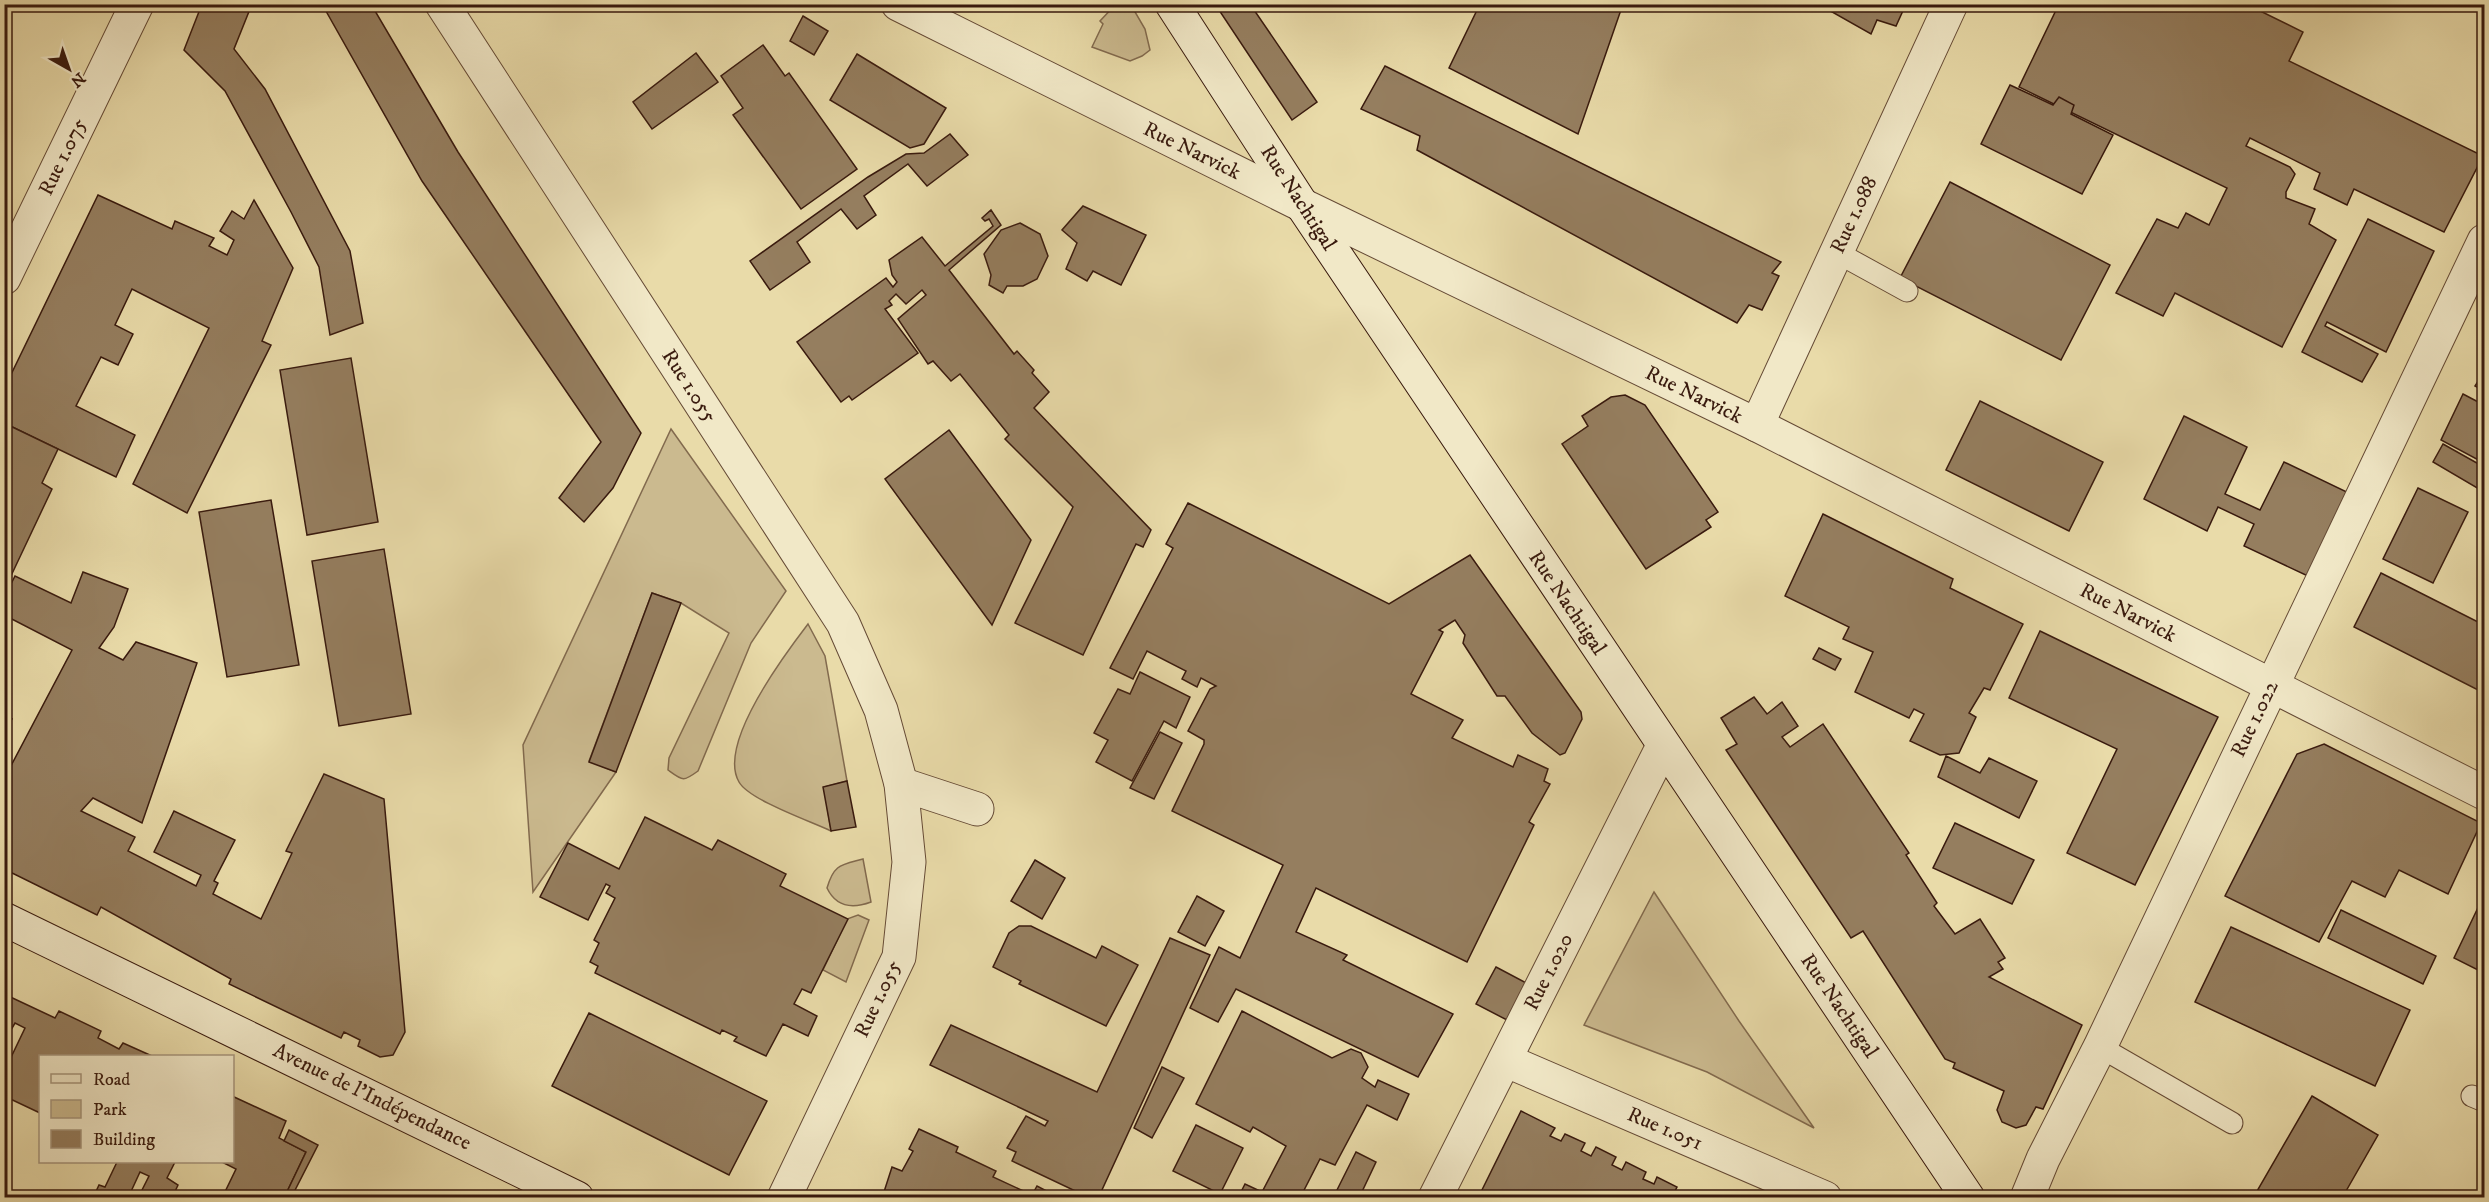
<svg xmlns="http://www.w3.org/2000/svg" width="2489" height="1202" font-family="'IM FELL DW Pica',serif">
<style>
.green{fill:#cbba8f;stroke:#826a4e;stroke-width:1.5}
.building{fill:#957e5f;stroke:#391a0e;stroke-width:1.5}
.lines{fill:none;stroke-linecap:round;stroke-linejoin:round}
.service-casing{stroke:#654a35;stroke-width:23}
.minor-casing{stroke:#654a35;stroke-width:35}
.tertiary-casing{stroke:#654a35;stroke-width:35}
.secondary-casing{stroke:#391a0e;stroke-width:35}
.service{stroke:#f1e8c7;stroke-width:21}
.minor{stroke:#f1e8c7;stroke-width:33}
.tertiary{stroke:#f1e8c7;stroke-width:33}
.secondary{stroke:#f1e8c7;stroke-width:33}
.labels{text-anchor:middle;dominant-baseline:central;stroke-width:5;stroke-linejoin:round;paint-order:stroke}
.street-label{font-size:21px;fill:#391a0e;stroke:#f1e8c7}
</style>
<rect width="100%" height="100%" fill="#e9dba9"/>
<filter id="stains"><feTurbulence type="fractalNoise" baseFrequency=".00333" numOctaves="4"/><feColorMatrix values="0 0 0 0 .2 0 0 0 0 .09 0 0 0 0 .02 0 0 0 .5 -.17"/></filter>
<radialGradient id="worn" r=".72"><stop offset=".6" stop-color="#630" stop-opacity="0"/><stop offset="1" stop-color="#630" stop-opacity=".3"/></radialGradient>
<g class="green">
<path d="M1116,4L1131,5L1145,29L1150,50L1142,56L1130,61L1092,47L1103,24L1100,21Z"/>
<path d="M671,429L786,591L751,643L698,771C683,782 683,781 668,770L669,758L729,633L681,603L652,593L589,761L616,772L533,892L523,745Z"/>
<path d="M808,624L825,656L847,781L824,787L831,831C810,821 749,800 739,782C717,744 785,654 808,624Z"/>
<path d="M863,859L871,902C852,909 836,907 827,888C834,864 841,865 863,859Z"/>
<path d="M1654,892L1739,1021L1814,1128L1707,1072L1584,1025Z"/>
<path d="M858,915L869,920L846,982L823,970L847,919Z"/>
</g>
<g class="building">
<path d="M202,4H252L234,49L265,89L350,251L363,323L330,335L319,267L291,212L225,91L184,50Z"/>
<path d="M322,4H371L458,152L641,433L613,488L584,522L559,498L601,442L422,181Z"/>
<path d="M1215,4H1250L1317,102L1292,120Z"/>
<path d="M1480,4H1623L1578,134L1449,68Z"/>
<path d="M1818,4H1906L1896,26L1877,20L1871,34Z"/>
<path d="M2059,4H2246L2303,32L2289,61L2483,156L2444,232L2354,189L2347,205L2314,189L2320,173L2250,138L2246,146L2290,167L2295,174L2286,192V198L2315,209L2309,224L2336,240L2282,347L2175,293L2163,316L2116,293L2157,219L2178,228L2186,213L2209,225L2227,188L2019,87Z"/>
<path d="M803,16L828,31L814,55L790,41Z"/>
<path d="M763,45L785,76L789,73L857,169L801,209L733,115L743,108L721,76Z"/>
<path d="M696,53L718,82L652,129L633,102Z"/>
<path d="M857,54L946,108L924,144L910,148L830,100Z"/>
<path d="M1385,66L1781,262L1772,273L1779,276L1762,310L1749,305L1737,323L1417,150L1420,136L1361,109Z"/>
<path d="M2010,85L2053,105L2059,97L2074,105L2071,114L2113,135L2082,194L1981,144Z"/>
<path d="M950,134L968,155L927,186L908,164L864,196L876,215L857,229L841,209L797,242L810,262L770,290L750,261L868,177L906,154L924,153Z"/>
<path d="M1950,182L2110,265L2061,360L1900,278Z"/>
<path d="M98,195L172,229L175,221L214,238L209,246L227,255L234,240L220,231L232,211L244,219L254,200L293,268L262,341L271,345L187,513L133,484L209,328L132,289L115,325L133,334L118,365L101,357L76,406L135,435L116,477L4,423V389Z"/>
<path d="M1083,206L1146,235L1121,285L1093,271L1087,281L1066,269L1077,243L1062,230Z"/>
<path d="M991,210L1001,225L949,270L1014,354L1017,351L1034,370L1032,373L1049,392L1034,408L1151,530L1143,547L1136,544L1083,655L1015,623L1073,507L1005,439L1009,435L960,374L951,381L933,361L928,364L898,319L926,295L922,290L906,304L896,294L889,301L892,305L885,309L918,353L852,400L849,396L841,402L797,342L886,278L893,287L897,282L892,275L889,260L922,237L945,266L993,226L989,219L985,221L982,218Z"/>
<path d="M2368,219L2434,251L2386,352L2327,322L2325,326L2378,354L2362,382L2302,352Z"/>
<path d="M1020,223L1040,234L1048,256L1037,279L1023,286H1007L1003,293L989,285L991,275L984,254L1001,230Z"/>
<path d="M351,358L378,522L307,535L280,370Z"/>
<path d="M2484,372V391L2475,386Z"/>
<path d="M2463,394L2484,405V463L2441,440Z"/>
<path d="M1625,395L1645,405L1718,512L1706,520L1711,527L1646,569L1562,444L1588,426L1582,416L1611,397Z"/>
<path d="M1980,401L2103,462L2069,531L1946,470Z"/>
<path d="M2184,416L2247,447L2225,494L2260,510L2284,462L2351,494L2310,577L2244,546L2254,524L2218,507L2207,531L2144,499Z"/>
<path d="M4,423L58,449L42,483L52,489L10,578L4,574Z"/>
<path d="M949,430L1031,540L992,625L885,479Z"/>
<path d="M2443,444L2484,467V492L2433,462Z"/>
<path d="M2418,488L2468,512L2433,583L2383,559Z"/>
<path d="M271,500L299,665L227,677L199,512Z"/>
<path d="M1188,503L1389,604L1470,555L1581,712L1582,719L1565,753L1560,755L1532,733L1505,696H1497L1463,643L1465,635L1455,620L1439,630L1443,632L1411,694L1463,720L1452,738L1513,767L1518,755L1548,769L1544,781L1550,784L1529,822L1534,825L1467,962L1316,888L1296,932L1347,955L1343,960L1453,1014L1418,1077L1236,989L1218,1022L1190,1008L1219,947L1240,958L1283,865L1172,811L1204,744V740L1188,731L1210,689L1216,686L1201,678L1197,687L1182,679L1186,671L1147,651L1133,679L1110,668L1173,548L1166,544Z"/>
<path d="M1823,514L1953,579L1950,588L2023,624L1990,690L1984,688L1969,713L1976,717L1959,753L1940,755L1910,741L1924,714L1914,709L1909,718L1855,692L1873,652L1843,639L1849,627L1785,596Z"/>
<path d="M384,549L411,714L339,726L312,561Z"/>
<path d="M83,572L128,589L114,627L99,648L123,660L136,642L197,663L142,823L93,798L81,811L135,837L128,851L196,886L201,875L154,852L174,811L235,840L214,881L218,883L213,894L261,919L292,853L286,851L324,774L384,799L405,1032L393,1055L380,1057L358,1046L360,1040L344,1032L341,1038L229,984L231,979L101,907L97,915L4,869V779L72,650L4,615V598L15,576L71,603Z"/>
<path d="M2381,573L2484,625V693L2354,627Z"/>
<path d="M652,593L681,603L616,772L589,762Z"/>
<path d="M2040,631L2218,717L2135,885L2067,853L2117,749L2009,698Z"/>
<path d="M1819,648L1841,659L1835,670L1813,659Z"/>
<path d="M1140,672L1190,697L1176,728L1164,721L1132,781L1096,762L1108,740L1094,733L1118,689L1130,694Z"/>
<path d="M1754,697L1767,714L1782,702L1798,726L1782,737L1790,747L1823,724L1909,853L1906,855L1937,903L1934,906L1955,934L1980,919L2005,958L1998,962L2003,969L1989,977L2082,1025L2043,1109L2036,1107L2026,1125L2016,1128L2002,1122L1997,1110L2004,1091L1953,1068L1955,1063L1945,1059L1863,931L1851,938L1726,750L1737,744L1721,718Z"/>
<path d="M4,716L12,719L4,733Z"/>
<path d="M1160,732L1182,743L1154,799L1130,788Z"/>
<path d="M2324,744L2481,823L2448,894L2399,870L2385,897L2352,881L2319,942L2225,896L2297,754Z"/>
<path d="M1946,756L1980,773L1989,758L2037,781L2019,818L1938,777Z"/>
<path d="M847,781L856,827L831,831L823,787Z"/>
<path d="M645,817L712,850L718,840L786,874L780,886L848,919L811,993L802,989L794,1004L817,1016L808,1036L783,1024L766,1056L734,1041L737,1037L722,1030L720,1034L595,973L598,966L590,962L599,943L594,940L615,898L606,893L610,886L606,884L588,920L540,897L568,843L619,869Z"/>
<path d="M1955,823L2034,860L2012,904L1933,868Z"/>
<path d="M1035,860L1065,878L1042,919L1011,901Z"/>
<path d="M2484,895V973L2454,958Z"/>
<path d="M1197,896L1224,911L1205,946L1178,932Z"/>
<path d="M2341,910L2436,956L2423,984L2328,938Z"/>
<path d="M1019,926H1031L1096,958L1102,946L1138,965L1106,1026L1019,984L1021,981L993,967L1009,933Z"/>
<path d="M2231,927L2410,1010L2375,1086L2195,1002Z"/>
<path d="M1170,938L1210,955L1101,1192H1097L1094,1198H1090L1012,1161L1016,1152L1007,1148L1026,1116L1045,1126L1048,1121L930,1065L951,1025L1097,1092Z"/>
<path d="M1496,967L1528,984L1507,1020L1476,1004Z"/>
<path d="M4,994L55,1018L59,1011L101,1031L98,1038L119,1049L123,1043L152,1056H40V1113L4,1096V1072L25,1028L15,1023L4,1042Z"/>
<path d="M1242,1011L1332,1058L1351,1049L1361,1053L1368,1067L1362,1078L1375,1087L1378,1080L1409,1094L1397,1120L1367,1105L1335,1165L1320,1159L1300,1198H1238L1245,1184L1262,1192L1286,1146L1253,1127L1250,1132L1196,1104Z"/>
<path d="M589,1013L767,1101L729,1175L552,1086Z"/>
<path d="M1162,1067L1184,1078L1152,1138L1134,1128Z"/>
<path d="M232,1096L286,1121L279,1138L306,1152L284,1198H222L236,1169L222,1162H232Z"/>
<path d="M2312,1096L2378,1135L2342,1198H2253Z"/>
<path d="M1521,1111L1555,1128L1550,1136L1561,1141L1565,1134L1585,1143L1581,1151L1591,1156L1596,1147L1616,1157L1612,1165L1622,1170L1626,1162L1646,1172L1643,1179L1654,1184L1657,1177L1677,1187L1673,1195L1679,1198H1478Z"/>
<path d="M1196,1125L1243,1148L1220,1194L1173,1171Z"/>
<path d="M919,1129L958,1147L956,1152L996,1171L993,1177L1032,1195L1037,1186L1060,1198H882L892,1167L902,1171L913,1151L909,1149Z"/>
<path d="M289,1130L318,1145L291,1198H284L306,1152L284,1141Z"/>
<path d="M1356,1152L1376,1162L1359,1198H1333Z"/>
<path d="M117,1162H175L167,1178L178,1185L172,1198H138L149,1176L140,1172L128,1198H93L99,1185L105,1187Z"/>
<path d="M1688,1192L1699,1198H1684Z"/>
</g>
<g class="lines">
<g class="service-casing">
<g id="service">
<path d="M1836,252L1907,291"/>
<path d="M2100,1047L2232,1123"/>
<path d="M2472,1096L2484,1101"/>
</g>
</g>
<g class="minor-casing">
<g id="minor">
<path d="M4,278L137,4"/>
<path d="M1757,425L1951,4"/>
<path d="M901,784L977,809"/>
<path d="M1505,1060L1825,1198"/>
<path d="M1435,1198L1663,746"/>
<path d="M2027,1198L2043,1159L2100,1047L2484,241"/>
</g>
</g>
<g class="tertiary-casing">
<g id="tertiary">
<path d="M442,4L843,623L881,710L901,784L909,862L899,957L784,1198"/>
<path d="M898,4L1302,205L1757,425L2484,793"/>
</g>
</g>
<g class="secondary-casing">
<g id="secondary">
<path d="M1172,4L1302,205L1968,1198"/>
<path d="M4,919L577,1198"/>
</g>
</g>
<use href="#service" class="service"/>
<use href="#minor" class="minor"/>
<use href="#tertiary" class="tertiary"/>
<use href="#secondary" class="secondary"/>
</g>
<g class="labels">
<g class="street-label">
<text transform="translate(1192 151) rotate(26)">Rue Narvick</text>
<text transform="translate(63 157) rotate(-64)">Rue 1.075</text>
<text transform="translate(1298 198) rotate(57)">Rue Nachtigal</text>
<text transform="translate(1854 215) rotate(-65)">Rue 1.088</text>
<text transform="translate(689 386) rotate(57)">Rue 1.055</text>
<text transform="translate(1694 395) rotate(26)">Rue Narvick</text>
<text transform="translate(1567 603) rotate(56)">Rue Nachtigal</text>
<text transform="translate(2128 613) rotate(27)">Rue Narvick</text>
<text transform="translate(2255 719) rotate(-64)">Rue 1.022</text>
<text transform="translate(1549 972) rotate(-63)">Rue 1.020</text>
<text transform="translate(878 999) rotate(-65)">Rue 1.055</text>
<text transform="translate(1839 1006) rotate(56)">Rue Nachtigal</text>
<text transform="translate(372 1097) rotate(26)">Avenue de l'Indépendance</text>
<text transform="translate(1665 1129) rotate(23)">Rue 1.051</text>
</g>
</g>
<rect width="2489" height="1202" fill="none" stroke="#e9dba9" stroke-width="24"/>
<rect x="6" y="6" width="2477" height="1190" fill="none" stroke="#391a0e" stroke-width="3"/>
<rect x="12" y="12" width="2465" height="1178" fill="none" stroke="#391a0e" stroke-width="1.5"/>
<rect x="39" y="1055" width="195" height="108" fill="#f1e8c7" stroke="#a7967d" stroke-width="1.5"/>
<rect x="51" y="1074" width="30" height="9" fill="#f1e8c7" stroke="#a7967d" stroke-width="1.5"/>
<text x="93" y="1085" font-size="18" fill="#391a0e">Road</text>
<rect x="51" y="1100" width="30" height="18" fill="#cbba8f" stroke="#a7967d" stroke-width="1.5"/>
<text x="93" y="1115" font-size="18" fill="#391a0e">Park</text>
<rect x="51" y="1130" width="30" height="18" fill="#957e5f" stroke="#a7967d" stroke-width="1.5"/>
<text x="93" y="1145" font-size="18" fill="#391a0e">Building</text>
<g transform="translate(69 69) rotate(140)" stroke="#f1e8c7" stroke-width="4.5" paint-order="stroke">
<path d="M0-4.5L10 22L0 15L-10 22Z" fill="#391a0e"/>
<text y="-9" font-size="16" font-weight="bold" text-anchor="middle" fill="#391a0e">N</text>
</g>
<rect width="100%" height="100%" filter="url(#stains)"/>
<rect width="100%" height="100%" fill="url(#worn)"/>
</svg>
